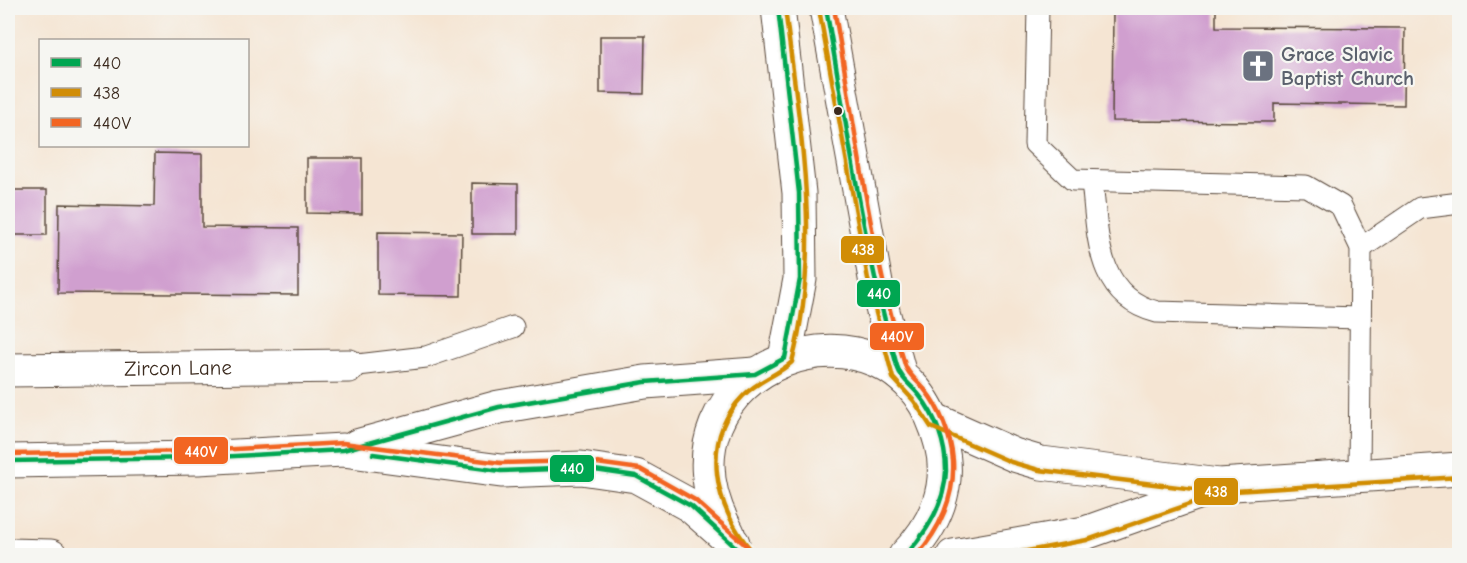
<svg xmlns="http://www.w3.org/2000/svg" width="1467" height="563" font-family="'Comic Neue',sans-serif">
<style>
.building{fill:#d09fcf}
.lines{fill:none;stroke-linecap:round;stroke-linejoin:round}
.lane-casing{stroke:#574639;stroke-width:23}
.street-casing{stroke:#574639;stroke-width:35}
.secondary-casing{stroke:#574639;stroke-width:35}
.lane{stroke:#fff;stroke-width:21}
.street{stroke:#fff;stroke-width:33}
.secondary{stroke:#fff;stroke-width:33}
.bus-1-casing{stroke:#f6f6f2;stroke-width:9}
.bus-2-casing{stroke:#f6f6f2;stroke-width:9}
.bus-3-casing{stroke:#f6f6f2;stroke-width:9}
.bus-1{stroke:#00a651;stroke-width:4.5}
.bus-2{stroke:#d18d06;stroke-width:4.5}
.bus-3{stroke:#f26522;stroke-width:4.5}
.bus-dot{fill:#3b2a1e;stroke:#f6f6f2;stroke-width:2}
.labels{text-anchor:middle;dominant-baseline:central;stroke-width:4.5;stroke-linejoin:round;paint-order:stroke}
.worship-label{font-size:21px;font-weight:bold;fill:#5b616d;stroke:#f6f6f2;text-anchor:start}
.street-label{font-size:21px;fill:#3b2a1e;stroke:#f6f6f2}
.line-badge{stroke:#f6f6f2;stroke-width:2}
.badge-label{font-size:16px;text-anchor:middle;font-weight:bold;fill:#fff}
</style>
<rect width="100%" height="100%" fill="#f6f6f2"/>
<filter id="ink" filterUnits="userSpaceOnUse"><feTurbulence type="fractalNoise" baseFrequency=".0167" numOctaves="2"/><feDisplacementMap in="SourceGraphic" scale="12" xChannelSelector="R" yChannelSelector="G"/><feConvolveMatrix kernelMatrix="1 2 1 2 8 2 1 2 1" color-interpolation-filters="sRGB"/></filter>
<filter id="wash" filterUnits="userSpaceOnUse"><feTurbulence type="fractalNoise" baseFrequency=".008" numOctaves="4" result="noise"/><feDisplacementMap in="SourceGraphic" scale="24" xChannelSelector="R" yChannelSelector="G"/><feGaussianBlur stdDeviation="1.35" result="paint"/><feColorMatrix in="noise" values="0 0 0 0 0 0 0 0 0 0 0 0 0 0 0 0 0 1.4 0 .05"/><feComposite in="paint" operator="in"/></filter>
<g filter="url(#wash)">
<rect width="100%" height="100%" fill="#f5e5d3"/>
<g id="blocks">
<g class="building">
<path d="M1113,8H1216V27L1405,28L1404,105L1274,103V122L1112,121Z"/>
<path d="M600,36H645L644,94L600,93Z"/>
<path d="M155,153L202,154V227L298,228V295L58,293L59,204L154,206Z"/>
<path d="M307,158H362V214L307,213Z"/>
<path d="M472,183L518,184V234H472Z"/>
<rect x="8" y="190" width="39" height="45"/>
<path d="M378,232L462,233L461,296L378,295Z"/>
</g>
</g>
</g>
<g filter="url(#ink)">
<use href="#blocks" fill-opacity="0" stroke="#574639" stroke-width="1.5"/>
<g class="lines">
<g class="lane-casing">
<g id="lane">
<path d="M1038,8L1035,144L1073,180L1306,186L1341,206L1361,248L1359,475"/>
<path d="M1092,181C1098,233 1095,297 1157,312L1359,318"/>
<path d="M1361,248L1420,208L1460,203"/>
<path d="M349,366L426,357L513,327"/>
</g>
</g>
<g class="street-casing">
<g id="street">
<path id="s1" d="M8,370L349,366"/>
<path d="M8,555L51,556"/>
</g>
</g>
<g class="secondary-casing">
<g id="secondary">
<path d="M778,8L799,193L800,279L785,358"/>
<path d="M826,8L877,289L900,375"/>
<path d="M935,420L1014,455L1041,463L1219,485L1460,469"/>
<path d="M357,446L499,407L645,382L755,374"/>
<path d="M8,461L198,458L343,450L501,471L581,468L636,476L691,506L733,543"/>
<path d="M728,533C635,368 897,268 941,444C952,486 935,526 905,556"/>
<path d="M953,556L1085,533L1212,488"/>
</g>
</g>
<use href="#lane" class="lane"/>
<use href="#street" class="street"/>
<use href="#secondary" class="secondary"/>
<g class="bus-1-casing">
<g id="bus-1">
<path d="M826,8C847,127 864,249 897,366C901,379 911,385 919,395C936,416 946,444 946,471C945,504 927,532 905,556"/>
<path d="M373,454L501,471L581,468L636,476L691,506L745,556"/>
<path d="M8,461L198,458L343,450L499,407L645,382L755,374L785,358L800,279L799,193L778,8"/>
</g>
</g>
<g class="bus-2-casing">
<g id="bus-2">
<path d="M819,9L870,290L893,378L914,401L931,427L1011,462L1039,470L1219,492L1460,477"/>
<path d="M752,551C715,509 699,441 743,396C757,381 778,375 792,362C823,245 799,125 785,8"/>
<path d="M1000,556L1087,540L1207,498"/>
</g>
</g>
<g class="bus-3-casing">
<g id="bus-3">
<path d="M834,8C855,126 870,249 905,365C908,375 918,381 925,390C940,409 951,435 953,461C955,496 940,530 916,556"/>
<path d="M8,454L198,451L343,443L501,463L582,461L640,469L695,500L751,550"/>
</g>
</g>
<use href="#bus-1" class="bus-1"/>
<use href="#bus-2" class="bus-2"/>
<use href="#bus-3" class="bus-3"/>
</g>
</g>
<defs>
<g id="church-square" transform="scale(1.725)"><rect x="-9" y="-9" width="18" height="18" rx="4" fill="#6b7280" stroke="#f6f6f2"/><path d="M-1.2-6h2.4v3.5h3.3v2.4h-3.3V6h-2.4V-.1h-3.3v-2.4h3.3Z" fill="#fff"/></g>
</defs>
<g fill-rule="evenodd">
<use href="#church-square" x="1258" y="66"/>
</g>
<circle class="bus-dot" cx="838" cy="111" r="5"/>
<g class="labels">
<g class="worship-label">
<text x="1281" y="54">Grace Slavic<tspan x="1281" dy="24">Baptist Church</tspan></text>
</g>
<g class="street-label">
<text stroke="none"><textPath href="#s1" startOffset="170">Zircon Lane</textPath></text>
</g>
</g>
<g class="line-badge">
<rect x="840" y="235" width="45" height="29" rx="6" fill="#d18d06"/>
<rect x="856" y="279" width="45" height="29" rx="6" fill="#00a651"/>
<rect x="869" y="322" width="56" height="29" rx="6" fill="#f26522"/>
<rect x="173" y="436" width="56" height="29" rx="6" fill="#f26522"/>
<rect x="549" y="454" width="46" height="29" rx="6" fill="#00a651"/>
<rect x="1193" y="477" width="46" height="29" rx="6" fill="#d18d06"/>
</g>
<g class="badge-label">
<text x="863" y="255">438</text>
<text x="879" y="299">440</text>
<text x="897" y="342">440V</text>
<text x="201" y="457">440V</text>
<text x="572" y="474">440</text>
<text x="1216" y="497">438</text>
</g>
<rect width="1467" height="563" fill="none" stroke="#f6f6f2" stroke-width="30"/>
<rect x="39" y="39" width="210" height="108" fill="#f6f6f2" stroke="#aba49d" stroke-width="1.5"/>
<rect x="51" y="58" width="30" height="9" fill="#00a651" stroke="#aba49d" stroke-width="1.5"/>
<text x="93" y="69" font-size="18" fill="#3b2a1e">440</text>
<rect x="51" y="88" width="30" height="9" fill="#d18d06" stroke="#aba49d" stroke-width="1.5"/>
<text x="93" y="99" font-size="18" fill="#3b2a1e">438</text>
<rect x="51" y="118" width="30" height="9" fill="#f26522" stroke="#aba49d" stroke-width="1.5"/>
<text x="93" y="129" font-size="18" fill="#3b2a1e">440V</text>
</svg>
